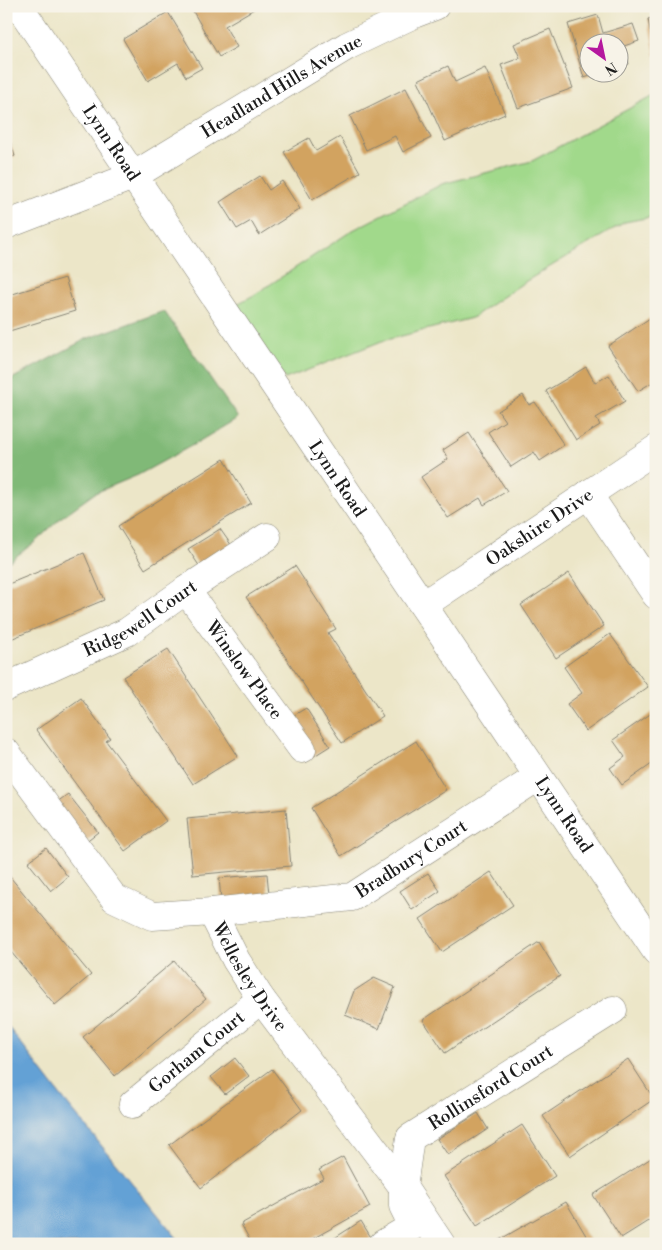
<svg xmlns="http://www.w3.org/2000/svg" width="662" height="1250" font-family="'Libre Bodoni',serif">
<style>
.green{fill:#a1d98b;stroke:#5e7a54}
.forest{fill:#80b977;stroke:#4e6a4a}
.water{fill:#63a1d5;stroke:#405e78}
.building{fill:#d2a360}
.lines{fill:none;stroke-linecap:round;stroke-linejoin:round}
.minor-casing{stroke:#848172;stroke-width:29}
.minor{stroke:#fff;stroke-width:28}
.labels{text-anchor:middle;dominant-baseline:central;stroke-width:5;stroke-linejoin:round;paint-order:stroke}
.street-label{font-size:18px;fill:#1c1c1c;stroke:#f7f3e8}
</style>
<rect width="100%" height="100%" fill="#f7f3e8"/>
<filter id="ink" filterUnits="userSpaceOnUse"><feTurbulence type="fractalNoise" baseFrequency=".02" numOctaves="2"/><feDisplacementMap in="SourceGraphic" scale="10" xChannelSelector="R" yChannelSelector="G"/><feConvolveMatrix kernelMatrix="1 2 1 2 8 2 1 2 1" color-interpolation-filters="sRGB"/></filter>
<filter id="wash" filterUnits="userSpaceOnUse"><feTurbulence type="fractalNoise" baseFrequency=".0096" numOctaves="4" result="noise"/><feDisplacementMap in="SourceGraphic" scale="20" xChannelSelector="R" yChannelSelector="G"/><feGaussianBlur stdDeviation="1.12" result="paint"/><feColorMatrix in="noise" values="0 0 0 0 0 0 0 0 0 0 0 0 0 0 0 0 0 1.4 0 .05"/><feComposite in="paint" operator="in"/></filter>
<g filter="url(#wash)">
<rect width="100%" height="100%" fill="#ece6c8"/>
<path class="green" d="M656,94V216L625,222L523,283L472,318L382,341L285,379L235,305L254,295L353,230L442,184L532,161Z"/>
<path class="forest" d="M164,311L238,418L193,445L138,475L95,493L63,516L35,542L6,564V382L86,339Z"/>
<path class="water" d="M6,1024L60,1095L182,1244H6Z"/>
<g id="blocks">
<g class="building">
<path d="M190,6H252L254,9L225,26L237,47L219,57Z"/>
<path d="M168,12L202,68L186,77L178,63L148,81L123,39Z"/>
<path d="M598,15L603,33L633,24L639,41L624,46L629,64L620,67V42H590V72L600,73L584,78L568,24Z"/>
<path d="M656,17V56H655L648,19Z"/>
<path d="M550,29L573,88L518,108L501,65L520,58L514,44Z"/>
<path d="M448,66L455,82L485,68L505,114L445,141L418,80Z"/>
<path d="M406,88L431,138L403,152L395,136L366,150L350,116Z"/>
<path d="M6,130L15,156L6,159Z"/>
<path d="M340,137L360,172L312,200L284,152L309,138L316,151Z"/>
<path d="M260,176L269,190L282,181L300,209L259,235L251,221L237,229L220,202Z"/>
<path d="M65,278L75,311L6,332V296Z"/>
<path d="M656,314V380L638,391L608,346Z"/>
<path d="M586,367L595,383L609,375L625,401L596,418L600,425L576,440L546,391Z"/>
<path d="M523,395L529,405L535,402L564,445L540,461L534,452L511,467L488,432L505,421L498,411Z"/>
<path d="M469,433L507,491L484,505L480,498L448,518L421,477L448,459L443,450Z"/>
<path d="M224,459L251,503L145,569L118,526Z"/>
<path d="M220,529L234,549L202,570L188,549Z"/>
<path d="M84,553L104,600L6,641V585Z"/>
<path d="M295,566L336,629L328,633L383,716L342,743L246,597Z"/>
<path d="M569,573L604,626L556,658L521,605Z"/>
<path d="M610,634L648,687L586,731L567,704L582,693L564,667Z"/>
<path d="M168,649L238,756L193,784L123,677Z"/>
<path d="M81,698L110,738L106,741L166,821L125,851L36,730Z"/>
<path d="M306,708L330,746L311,758L286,720Z"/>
<path d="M656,710V761L622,785L610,768L625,757L613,740Z"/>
<path d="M416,741L446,790L341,856L311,808Z"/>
<path d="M68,794L98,832L80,846L49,808Z"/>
<path d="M286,809L291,866L193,875L187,819Z"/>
<path d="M46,848L68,877L51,891L28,862Z"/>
<path d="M6,872L91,975L55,1005L6,946Z"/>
<path d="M491,872L513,905L442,952L420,919Z"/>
<path d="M428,873L440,891L412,910L400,891Z"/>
<path d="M267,874L269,895L221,900L219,878Z"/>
<path d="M539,942L560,976L445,1053L423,1020Z"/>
<path d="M174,961L206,999L115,1076L83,1037Z"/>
<path d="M374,978L395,987L379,1029L345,1015L354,991Z"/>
<path d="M235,1058L249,1076L225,1094L211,1077Z"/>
<path d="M628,1059L654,1099L570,1156L543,1116Z"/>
<path d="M272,1069L302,1110L201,1188L169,1145Z"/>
<path d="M478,1113L488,1129L448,1155L437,1139Z"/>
<path d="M522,1125L555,1176L477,1226L444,1176Z"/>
<path d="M656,1155V1216L621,1238L593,1195Z"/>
<path d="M343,1157L370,1207L303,1244H252L241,1224L324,1178L319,1170Z"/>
<path d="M566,1202L591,1244H492L541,1216Z"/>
<path d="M361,1221L372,1239L364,1244H331L330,1241Z"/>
</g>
</g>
</g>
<g filter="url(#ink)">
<use href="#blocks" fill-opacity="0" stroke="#848172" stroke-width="1"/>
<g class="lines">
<g class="minor-casing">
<g id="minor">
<path id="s1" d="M19,6L656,951"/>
<path id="s2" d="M6,225L133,176L347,46L414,14L435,6"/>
<path d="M588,494L656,595"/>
<path id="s3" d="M186,590L302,749"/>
<path id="s4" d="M423,605L656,449"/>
<path id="s5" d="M6,687L127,632L186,590L267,537"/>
<path id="s6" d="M6,752L114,898L152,916L212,912L352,897L538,777"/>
<path id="s7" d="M212,912L236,960L261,999L403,1187L441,1244"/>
<path id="s8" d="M133,1104L261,999"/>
<path id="s9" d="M383,1244L413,1226L403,1206V1187L410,1138L613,1010"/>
</g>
</g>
<use href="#minor" class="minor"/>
</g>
</g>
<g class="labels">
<g class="street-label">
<text stroke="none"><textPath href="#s2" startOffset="310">Headland Hills Avenue</textPath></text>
<text stroke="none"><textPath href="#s1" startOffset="165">Lynn Road</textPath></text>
<text stroke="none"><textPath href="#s1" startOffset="570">Lynn Road</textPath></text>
<text stroke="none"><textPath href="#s4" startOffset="140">Oakshire Drive</textPath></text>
<text stroke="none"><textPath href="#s5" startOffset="151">Ridgewell Court</textPath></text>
<text stroke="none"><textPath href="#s3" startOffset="99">Winslow Place</textPath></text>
<text stroke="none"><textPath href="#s1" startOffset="975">Lynn Road</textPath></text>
<text stroke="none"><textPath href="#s6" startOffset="495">Bradbury Court</textPath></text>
<text stroke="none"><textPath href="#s7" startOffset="75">Wellesley Drive</textPath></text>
<text stroke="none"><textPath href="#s8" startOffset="82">Gorham Court</textPath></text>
<text stroke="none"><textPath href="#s9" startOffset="221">Rollinsford Court</textPath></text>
</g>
</g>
<rect width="662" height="1250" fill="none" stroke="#f7f3e8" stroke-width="25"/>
<g transform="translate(604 58) rotate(147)"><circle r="24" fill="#f7f3e8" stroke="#9f9d96"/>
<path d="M0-4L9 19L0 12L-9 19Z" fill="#b5179e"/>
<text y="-8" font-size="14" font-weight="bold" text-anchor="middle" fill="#1c1c1c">N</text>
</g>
</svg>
